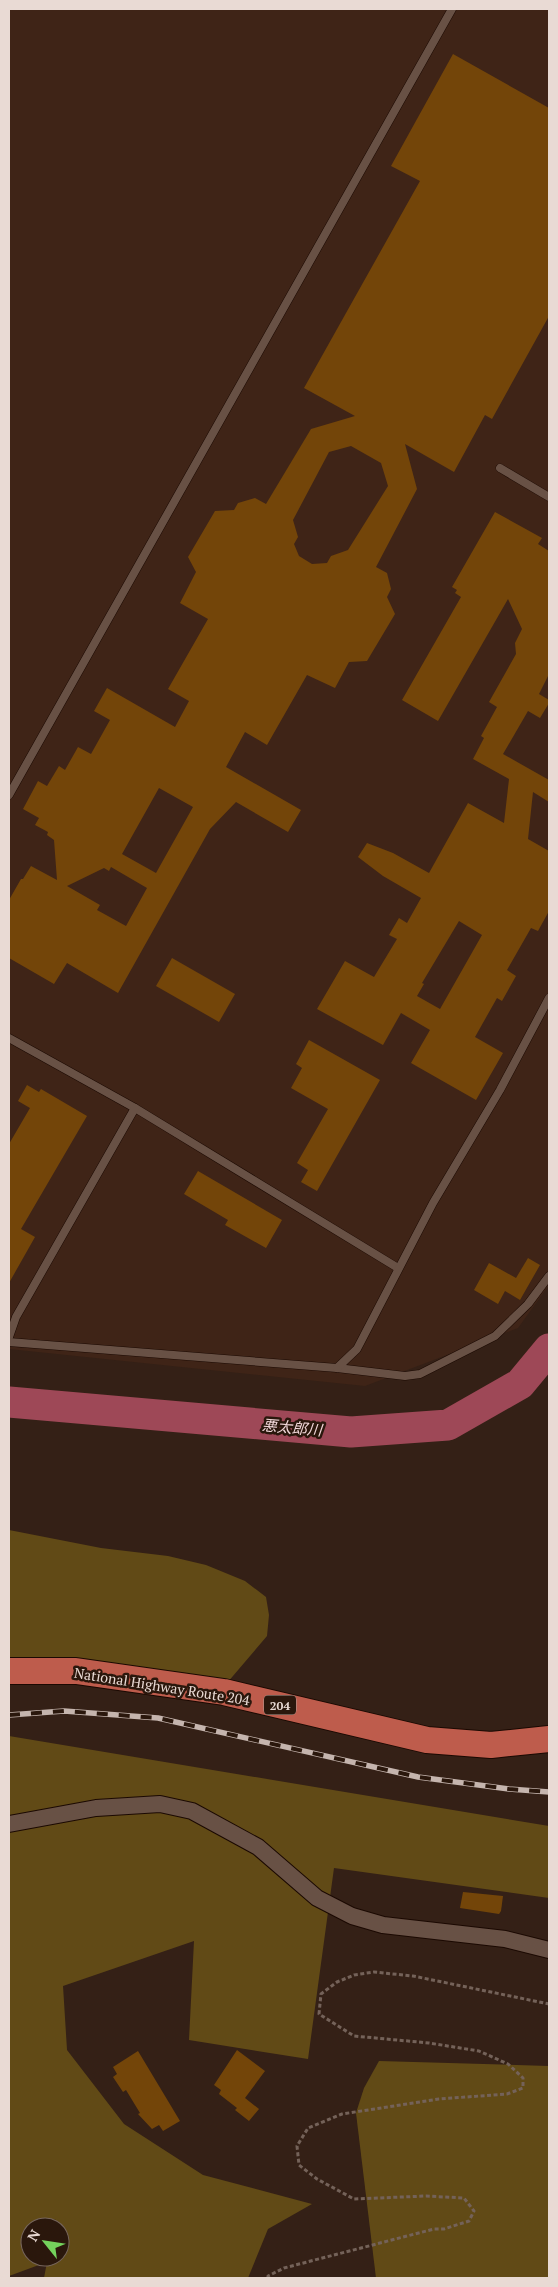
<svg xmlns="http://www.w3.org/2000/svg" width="558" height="2287" font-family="'PT Serif','Noto Sans JP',serif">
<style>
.built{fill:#3f2417}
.green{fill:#614a16;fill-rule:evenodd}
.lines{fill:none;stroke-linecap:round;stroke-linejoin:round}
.river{stroke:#9e4857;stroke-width:31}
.building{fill:#734509;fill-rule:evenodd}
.service-casing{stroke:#1b0902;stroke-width:9}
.minor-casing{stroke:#1b0902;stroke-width:18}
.trunk-casing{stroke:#1b0902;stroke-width:28}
.path{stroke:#746259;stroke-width:3;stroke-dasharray:4 2.5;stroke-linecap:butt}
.service{stroke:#685145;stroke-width:8}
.minor{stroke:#685145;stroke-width:16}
.trunk{stroke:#be5c4c;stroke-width:26}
.rail-casing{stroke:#c5b5ae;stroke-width:5.5}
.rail{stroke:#2a170c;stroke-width:4;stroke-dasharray:11;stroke-linecap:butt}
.labels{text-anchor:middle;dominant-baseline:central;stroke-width:5;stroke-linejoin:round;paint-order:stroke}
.shield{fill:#2a170c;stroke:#b0a098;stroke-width:1}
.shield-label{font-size:12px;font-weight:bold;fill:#e9dad4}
.street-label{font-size:14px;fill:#e9dad4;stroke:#2a170c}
.water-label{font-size:15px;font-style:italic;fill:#f2d8da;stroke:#2a170c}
</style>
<rect width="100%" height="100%" fill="#342016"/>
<path class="built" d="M9,9H549V1285L518,1328L365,1386L9,1349Z"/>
<g class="green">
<path d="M9,1530L101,1548L168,1556L206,1565L245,1581L266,1597L269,1615L267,1636L227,1683L9,1661Z"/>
<path d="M9,1736L549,1826V1898L334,1868L308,2059L189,2040L194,1941L63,1986L67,2050L124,2124L203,2175L312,2204L268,2229L248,2278H44L47,2262L9,2276ZM30,2227H60V2257H30Z"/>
<path d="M379,2061L549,2066V2278H376L356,2113L364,2088Z"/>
</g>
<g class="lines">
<path class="river" d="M9,1402L351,1432L448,1425L520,1384L549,1349"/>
</g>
<g class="building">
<path d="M453,54L549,108V316L492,419L485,415L454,472L405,444L417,489L376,567L387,573L391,589L387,597L395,614L367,661L349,662L335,688L307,675L267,745L245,732L226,767L301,810L288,832L236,802L210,829L118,993L67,963L54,984L9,958V900L21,879H23L31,866L57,880L54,840L47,835L48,832L35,825L39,818L23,809L38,781L47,786L59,766L65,770L78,747L91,754L110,720L94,711L107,688L175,727L189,701L168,689L208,619L180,603L196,572L188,557L215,511L234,510L238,503L255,498L266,504L311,429L355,416L304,388L420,181L391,166ZM351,446L381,463L388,486L348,550L331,556L327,563L312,564L299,556L294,544L298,537L293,520L329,452ZM159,788L193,807L156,873L122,854ZM111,867L147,888L126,926L97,910L100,905L67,886L104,868L109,871Z"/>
<path d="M495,512L542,538L538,544L549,551V674L539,694L549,700V703L540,718L528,711L503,754L549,780V802L533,792L528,839L549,851V911L538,931L531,928L507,970L516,976L502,1001L497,998L475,1037L503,1053L476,1100L411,1063L430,1030L401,1013L383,1045L317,1009L345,961L374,977L397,939L389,935L399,918L407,923L421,898L383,876L358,857L367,843L393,853L429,873L468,803L504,823L509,779L473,759L484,738L481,736L497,707L489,702L516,654L515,643L522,629L508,599L438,721L402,700L461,597L455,593L457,590L452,587ZM459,921L482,935L440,1009L417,996L424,984L422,983Z"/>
<path d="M172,958L235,994L219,1022L156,986Z"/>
<path d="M309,1040L380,1080L317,1191L301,1182L308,1170L297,1163L328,1109L291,1088L302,1068L296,1064Z"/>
<path d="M27,1085L39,1092L41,1089L87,1116L21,1229L35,1237L9,1283V1144L30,1108L18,1101Z"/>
<path d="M198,1171L282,1220L266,1248L225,1225L228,1220L184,1194Z"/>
<path d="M528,1258L540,1265L520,1300L505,1291L498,1304L474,1290L489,1263L516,1278Z"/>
<path d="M463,1892L503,1896L501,1911L499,1914L460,1908Z"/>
<path d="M237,2050L265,2071L245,2098L259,2109L249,2121L235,2110L237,2108L219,2094L221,2090L214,2085Z"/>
<path d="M138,2051L180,2121L163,2131L159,2125L152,2129L138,2114L140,2113L126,2090L123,2092L113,2077L117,2074L113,2067Z"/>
</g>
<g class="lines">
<g class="service-casing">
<g id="service">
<path d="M500,468L549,497"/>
<path d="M9,795L452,9"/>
<path d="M9,1038L135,1108L398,1268"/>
<path d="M9,1337L16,1317L135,1108"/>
<path d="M9,1342L337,1368L405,1376L420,1374L495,1336L528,1304L549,1276"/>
<path d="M337,1368L357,1349L433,1203L500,1090L549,998"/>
</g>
</g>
<g class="minor-casing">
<path id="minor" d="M9,1824L96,1808L160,1804L192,1811L258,1847L317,1898L352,1916L383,1925L505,1939L549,1950"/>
</g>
<g class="trunk-casing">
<path id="trunk" d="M9,1671H76L224,1692L427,1740L491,1745L549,1739"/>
</g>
<path class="path" d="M268,2278V2276L284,2268L434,2229H444L469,2221L474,2211L464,2198L426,2196L354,2199L317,2179L299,2165L297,2146L308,2128L342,2114L439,2099L507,2094L523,2088V2078L508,2064L479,2051L429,2043L354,2036L319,2014L321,1994L337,1982L354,1975L374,1972L413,1976L549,2004"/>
<use href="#service" class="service"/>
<use href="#minor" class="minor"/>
<use href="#trunk" class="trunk"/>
<g class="rail-casing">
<path id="rail" d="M9,1715L64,1711L158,1718L418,1777L509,1789L549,1792"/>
</g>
<use href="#rail" class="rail"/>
</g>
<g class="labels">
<rect class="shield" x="264" y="1695.5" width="32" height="19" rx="4"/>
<g class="shield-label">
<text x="280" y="1705">204</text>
</g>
<g class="street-label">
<text transform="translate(162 1686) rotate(9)">National Highway Route 204</text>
</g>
<g class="water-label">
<text transform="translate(292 1427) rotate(5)">悪太郎川</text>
</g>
</g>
<rect width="558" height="2287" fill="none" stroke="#e9dad4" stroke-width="20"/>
<g transform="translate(45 2242) rotate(300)"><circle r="24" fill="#2a170c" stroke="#76655c"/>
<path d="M0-4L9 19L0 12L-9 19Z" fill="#74d25c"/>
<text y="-8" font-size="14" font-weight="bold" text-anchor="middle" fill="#e9dad4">N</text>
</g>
</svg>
